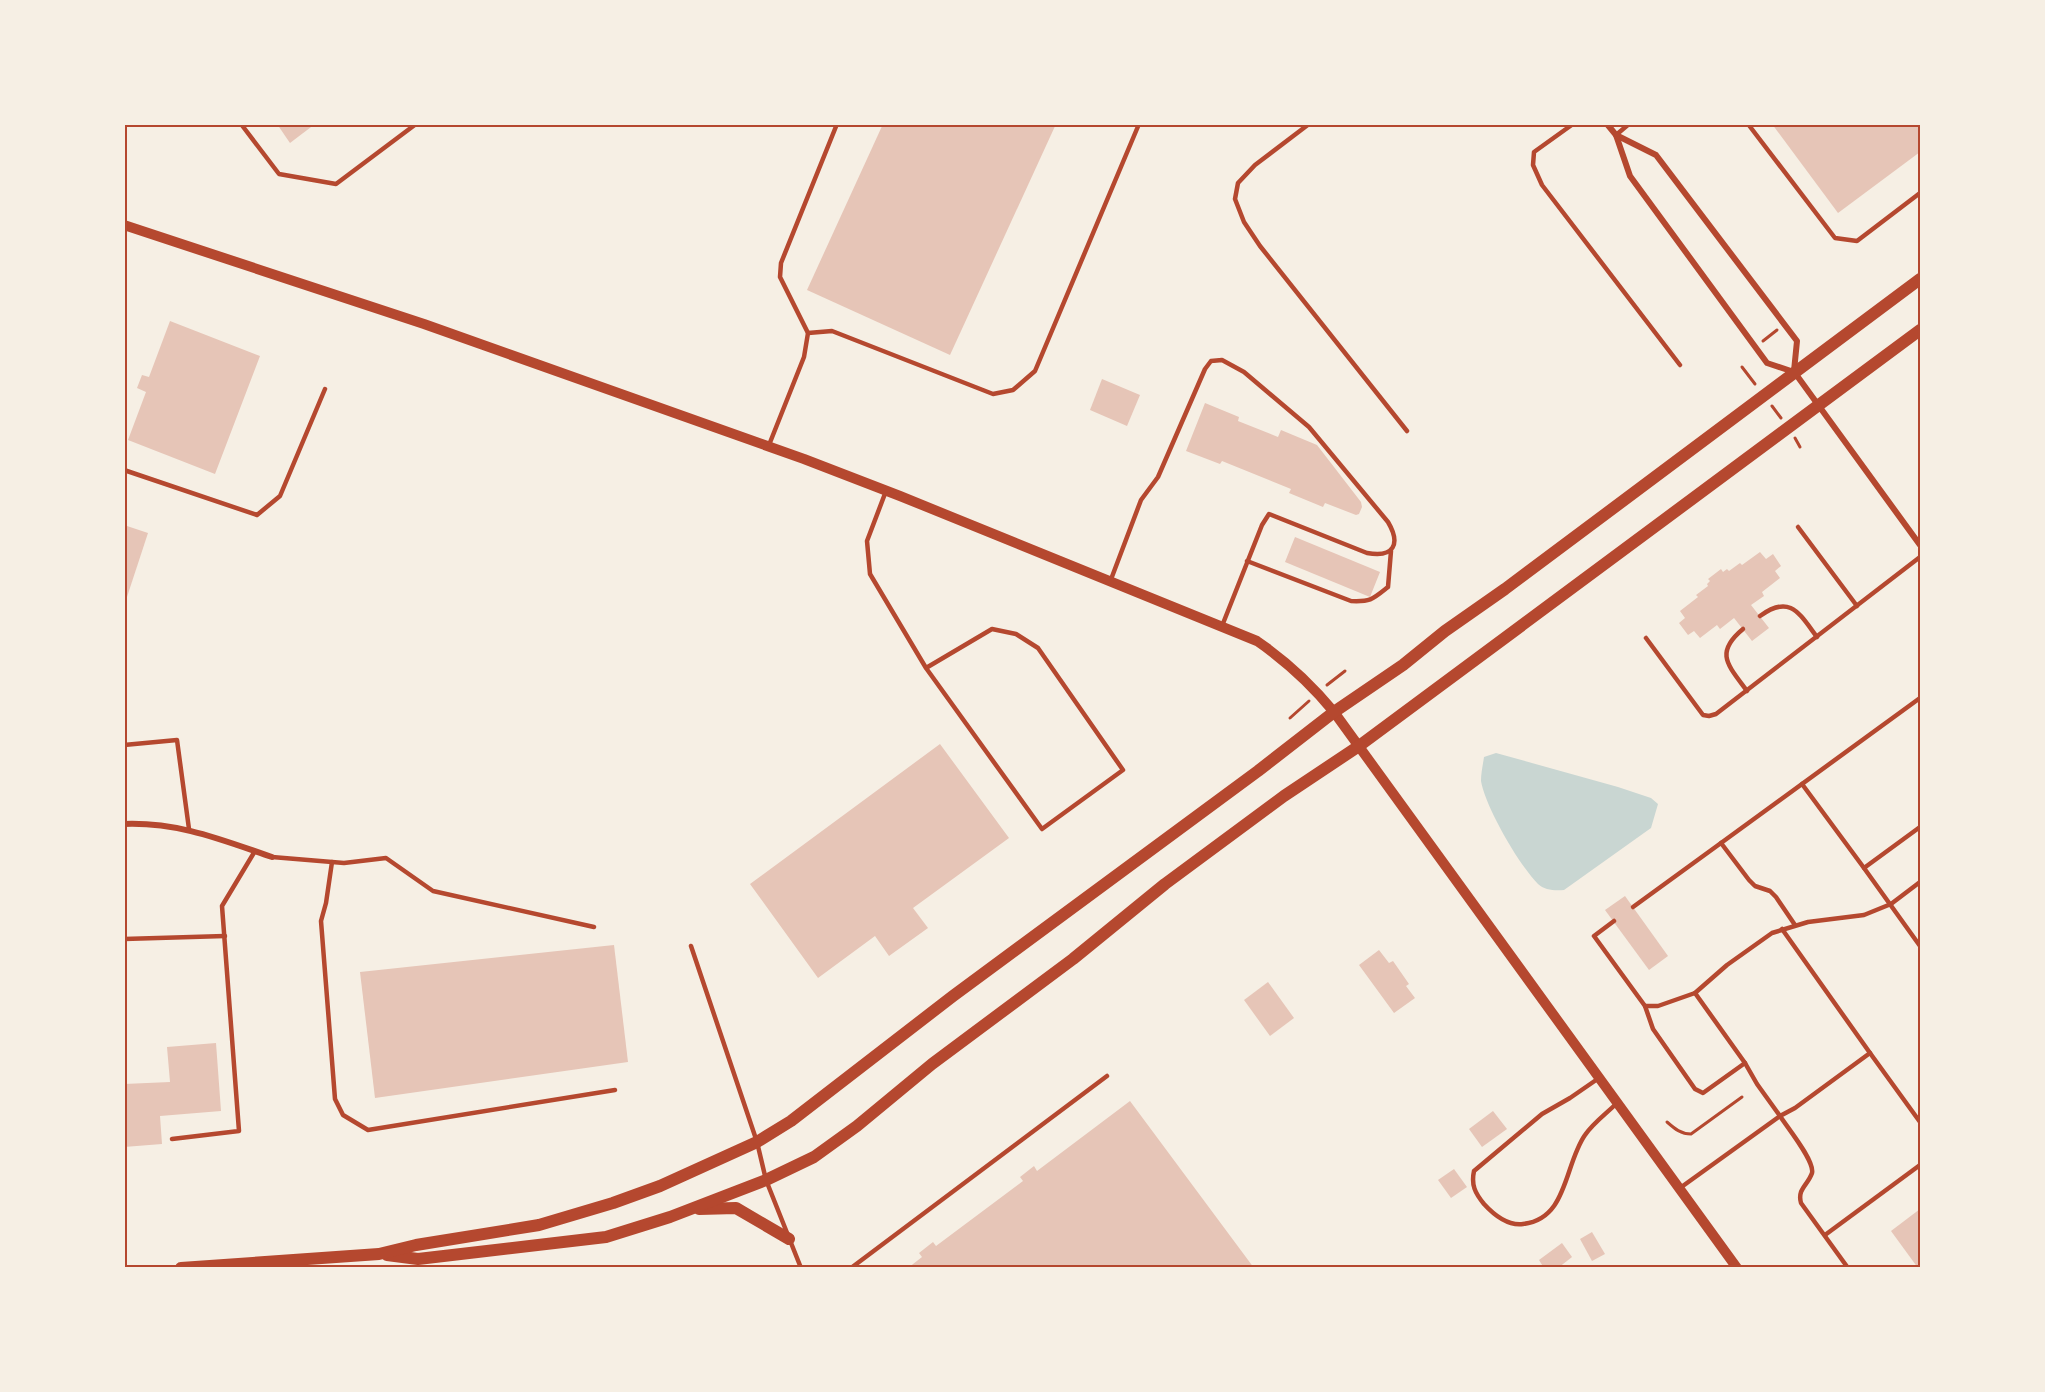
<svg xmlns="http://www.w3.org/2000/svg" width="2045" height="1392" font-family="'PT Sans Narrow',sans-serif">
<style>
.water{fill:#c9d6d2}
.building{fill:#e6c5b7}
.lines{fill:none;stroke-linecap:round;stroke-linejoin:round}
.path{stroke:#b5482f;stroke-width:3}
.service{stroke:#b5482f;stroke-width:4.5}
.minor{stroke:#b5482f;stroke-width:6}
.tertiary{stroke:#b5482f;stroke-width:10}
.secondary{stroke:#b5482f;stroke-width:12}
.neatline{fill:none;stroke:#b5482f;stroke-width:2}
</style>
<rect width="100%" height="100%" fill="#f6efe4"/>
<path class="water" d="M1496,753L1618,787L1651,798L1658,804L1651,828L1564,890C1555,891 1544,890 1538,884C1519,865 1485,806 1481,781C1481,773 1483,764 1484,757Z"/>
<g class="building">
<path d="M277,124H315L290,143Z"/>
<path d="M883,124H1056L950,355L807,290Z"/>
<path d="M1772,124H1920V152L1838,213Z"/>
<path d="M170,321L260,356L215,474L128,440L146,392L137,388L142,375L149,377Z"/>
<path d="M1102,379L1140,395L1127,426L1090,410Z"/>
<path d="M1205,403L1239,417L1238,421L1278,437L1281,430L1317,445L1361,502L1362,507L1359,514L1356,515L1325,503L1323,507L1289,493L1291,489L1222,461L1220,464L1186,451Z"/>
<path d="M124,525L148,533L125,603H124Z"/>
<path d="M1295,537L1380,572L1370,597L1285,562Z"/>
<path d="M1760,552L1766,559L1773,554L1781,566L1775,571L1780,578L1762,592L1764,596L1751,605L1769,628L1752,641L1734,618L1720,629L1717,625L1700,638L1694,631L1688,635L1679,623L1685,618L1680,611L1698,597L1696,595L1708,586L1707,584L1710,581L1708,579L1721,569L1723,572L1727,569L1729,571L1740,563L1742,565Z"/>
<path d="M940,744L1009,838L913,908L928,928L889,956L875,936L818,978L750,884Z"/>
<path d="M1625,896L1668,956L1649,970L1605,910Z"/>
<path d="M614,945L628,1062L375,1098L360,972Z"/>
<path d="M1379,950L1389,963L1393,961L1409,984L1406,986L1415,998L1394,1013L1359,965Z"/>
<path d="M1268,982L1294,1018L1270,1036L1244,1000Z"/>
<path d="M216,1043L221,1111L160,1116L162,1144L124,1147V1084L170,1082L167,1047Z"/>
<path d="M1130,1101L1254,1268H908L922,1257L919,1253L933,1242L936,1246L1023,1181L1020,1177L1034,1166L1037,1171Z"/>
<path d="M1493,1111L1507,1129L1482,1147L1469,1129Z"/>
<path d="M1454,1169L1467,1187L1451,1198L1438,1180Z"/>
<path d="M1920,1209V1268H1918L1891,1231Z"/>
<path d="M1592,1232L1605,1254L1592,1261L1580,1239Z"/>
<path d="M1562,1243L1572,1257L1558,1268H1544L1539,1260Z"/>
</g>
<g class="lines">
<g class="path">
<path d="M1763,341L1777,330"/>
<path d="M1742,367L1755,384"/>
<path d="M1772,406L1781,418"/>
<path d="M1795,438L1800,447"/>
<path d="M1327,685L1345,671"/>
<path d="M1290,718L1309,701"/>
<path d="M1667,1122C1675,1129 1681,1134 1691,1134L1742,1097"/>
</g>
<g class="service">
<path d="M241,124L279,174L336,184L416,124"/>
<path d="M1309,124L1255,165L1238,183L1235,199L1244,222L1260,246L1407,431"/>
<path d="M1573,124L1534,152L1533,165L1542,185L1680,365"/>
<path d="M1748,124L1835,238L1857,241L1920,193"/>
<path d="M1616,135L1629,124"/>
<path d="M808,333L832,331L993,394L1013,390L1035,371L1139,124"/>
<path d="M769,445L804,357L808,333L780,277L781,263L837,124"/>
<path d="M124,470L257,515L280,496L325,389"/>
<path d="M886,491L867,541L870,574L926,668L992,629L1016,634L1038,648L1123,770L1042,829L926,668"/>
<path d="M1798,527L1857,606"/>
<path d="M1247,561L1351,601C1371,602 1373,599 1388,587L1391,551"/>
<path d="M1110,582L1141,500L1158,477L1205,369L1211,361L1222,360L1244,372L1309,427L1388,522C1401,544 1394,558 1367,553L1269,514L1262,525L1222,626"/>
<path d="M1760,616C1790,594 1799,613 1817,637"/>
<path d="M1743,629C1714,653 1728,665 1747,691"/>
<path d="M1646,638L1703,715L1709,716L1716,714L1920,557"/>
<path d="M124,745L177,740L189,829"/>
<path d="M1802,784L1864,868"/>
<path d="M1920,827L1864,868L1920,946"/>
<path d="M272,857L344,863L386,858L433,891L594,927"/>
<path d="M332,862L326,903L321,921L335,1099L343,1115L368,1130L615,1090"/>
<path d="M1633,907L1721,843"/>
<path d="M1614,921L1594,936L1645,1006L1653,1029L1695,1089L1703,1093L1745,1063"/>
<path d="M1795,925L1776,897L1770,891L1755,886L1749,880L1721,843L1920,698"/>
<path d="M1782,929L1870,1053L1795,1108L1780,1116C1787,1127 1815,1161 1812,1173C1808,1185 1797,1189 1801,1203L1848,1268"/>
<path d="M124,939L225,936"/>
<path d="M691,946L757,1142L766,1180L801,1268"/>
<path d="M1645,1006H1658L1695,993"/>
<path d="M1870,1053L1920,1122"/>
<path d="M1599,1078L1570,1098L1542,1114L1474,1171C1471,1185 1475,1193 1484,1204C1494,1215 1507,1226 1523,1224C1568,1219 1564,1165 1585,1135C1593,1123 1607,1113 1617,1103"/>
<path d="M172,1139L239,1131L222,906L255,851"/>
<path d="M1680,1188L1780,1116L1757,1084L1745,1063L1695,993L1727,965L1772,933L1808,922L1864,915L1891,904L1920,882"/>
<path d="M1825,1235L1920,1165"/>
<path d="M851,1268L1107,1076"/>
</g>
<g class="minor">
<path d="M1607,124L1616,135L1656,155L1797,341L1794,371"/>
<path d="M1616,135L1630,176L1767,363L1794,372"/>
<path d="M1795,373L1920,545"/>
<path d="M124,824C179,822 222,840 272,857"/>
</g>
<path class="tertiary" d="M124,225L424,324L804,459L900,496L1257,641C1286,661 1312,685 1334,712L1737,1268"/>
<g class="secondary">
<path d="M699,1209L736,1208L789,1239"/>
<path d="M387,1255L418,1259L606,1237L670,1217L766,1180L814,1157L857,1126L932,1064L1073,959L1165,884L1284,796L1359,746L1920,330"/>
<path d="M181,1268L379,1254L416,1245L539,1225L613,1203L660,1186L757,1142L791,1121L953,996L1258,771L1334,712L1403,665L1445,631L1505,589L1920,279"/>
</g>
</g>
<rect width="2045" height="1392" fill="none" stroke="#f6efe4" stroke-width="252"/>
<rect x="126" y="126" width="1793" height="1140" class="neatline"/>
</svg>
